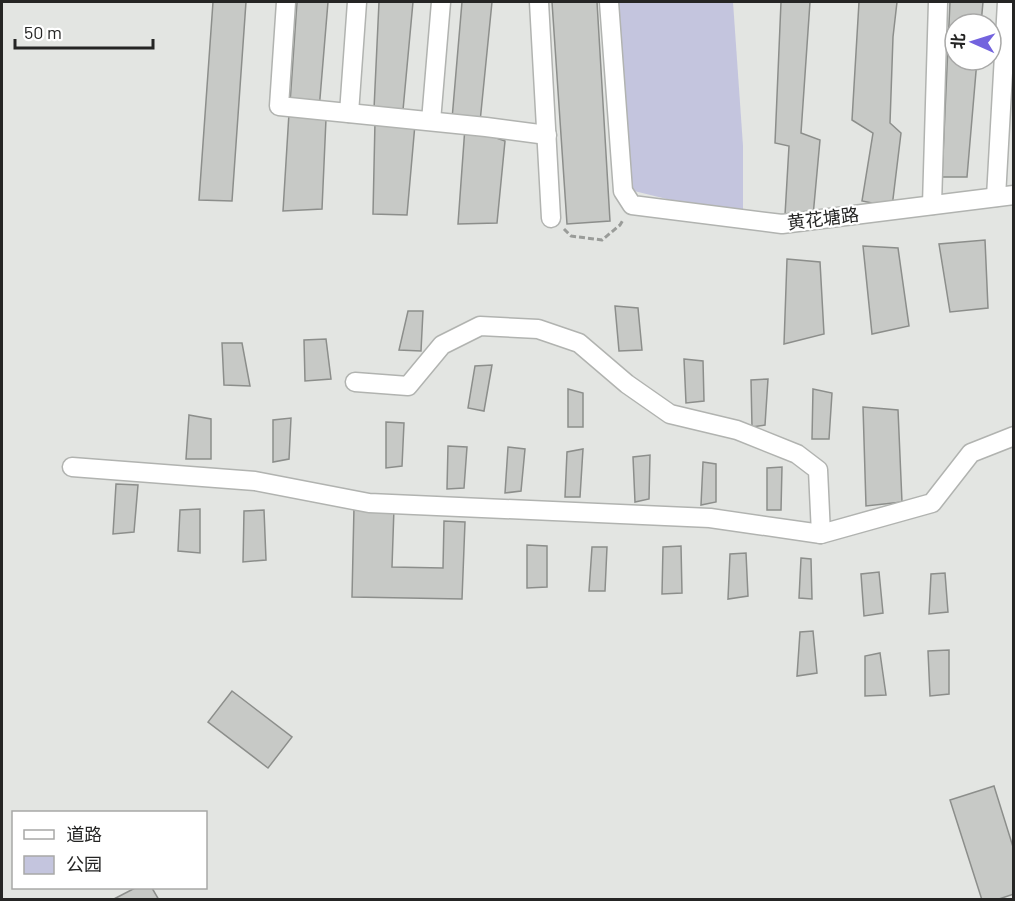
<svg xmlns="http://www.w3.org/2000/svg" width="1015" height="901" font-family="Barlow,'Noto Sans SC',sans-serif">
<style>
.green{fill:#c4c5de}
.building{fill:#c7c9c6;stroke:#8c8e8b;stroke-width:1.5}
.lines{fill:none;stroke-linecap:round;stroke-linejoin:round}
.minor-casing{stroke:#b1b3b0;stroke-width:21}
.path{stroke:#9a9c99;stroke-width:3;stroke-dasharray:6 3;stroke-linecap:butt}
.minor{stroke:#fff;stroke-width:18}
.labels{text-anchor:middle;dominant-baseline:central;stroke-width:4.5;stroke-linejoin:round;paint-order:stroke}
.street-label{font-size:18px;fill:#252524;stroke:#fff}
</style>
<rect width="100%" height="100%" fill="#e3e5e2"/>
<path class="green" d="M615,2H733L743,146V213L720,212L630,190Z"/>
<g class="building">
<path d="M213,2H246L232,201L199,200Z"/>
<path d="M297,2H328L319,110L290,103Z"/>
<path d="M379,2H413L403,110L374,109Z"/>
<path d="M462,2H492L480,122L452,119Z"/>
<path d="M552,2H597L610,221L567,224Z"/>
<path d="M781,2H810L801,133L820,140L813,216L785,215L789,146L775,143Z"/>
<path d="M859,2H897L893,37L890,123L901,133L892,207L862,201L873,133L852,120Z"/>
<path d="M950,2H983L981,24H955V60H977L967,177H942Z"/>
<path d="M289,113L326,119L322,209L283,211Z"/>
<path d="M375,121L415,124L407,215L373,214Z"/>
<path d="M465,127L505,141L497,223L458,224Z"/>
<path d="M985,240L988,308L950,312L939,244Z"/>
<path d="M863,246L898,248L909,326L872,334Z"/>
<path d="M787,259L820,262L824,334L784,344Z"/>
<path d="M615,306L638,308L642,350L619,351Z"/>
<path d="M408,311H423L421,351L399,350Z"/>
<path d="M326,339L331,379L305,381L304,340Z"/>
<path d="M222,343H242L250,386L224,385Z"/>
<path d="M684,359L703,361L704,401L686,403Z"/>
<path d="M492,365L484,411L468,408L475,366Z"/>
<path d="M768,379L765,425L752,427L751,380Z"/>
<path d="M568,389L583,393V427H568Z"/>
<path d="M813,389L832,393L829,439H812Z"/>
<path d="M863,407L898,410L902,502L866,506Z"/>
<path d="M189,415L211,419V459H186Z"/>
<path d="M291,418L289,459L273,462V420Z"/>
<path d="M386,422L404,423L402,466L386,468Z"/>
<path d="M448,446L467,447L464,488L447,489Z"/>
<path d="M508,447L525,449L521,491L505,493Z"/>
<path d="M583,449L580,497H565L567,452Z"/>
<path d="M650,455L649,499L635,502L633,457Z"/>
<path d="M703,462L716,464V502L701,505Z"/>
<path d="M782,467L781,510H767V468Z"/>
<path d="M116,484L138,485L134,532L113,534Z"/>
<path d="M354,507L394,508L392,567L443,568L444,521L465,522L462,599L352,597Z"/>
<path d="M200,509V553L178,551L180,510Z"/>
<path d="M264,510L266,560L243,562L244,511Z"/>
<path d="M527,545L547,546V587L527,588Z"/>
<path d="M681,546L682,593L662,594L663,547Z"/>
<path d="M592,547H607L605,591H589Z"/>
<path d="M746,553L748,596L728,599L730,554Z"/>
<path d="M801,558L811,559L812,599L799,598Z"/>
<path d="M879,572L883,613L864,616L861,574Z"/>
<path d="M945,573L948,612L929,614L931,574Z"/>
<path d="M813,631L817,673L797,676L800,632Z"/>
<path d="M949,650V694L930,696L928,651Z"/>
<path d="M880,653L886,695L865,696V656Z"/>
<path d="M232,691L292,737L268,768L208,722Z"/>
<path d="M994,786L1014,850V894L996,900H982L950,800Z"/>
<path d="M135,888H152L159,900H112Z"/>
</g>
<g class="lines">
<g class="minor-casing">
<g id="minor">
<path d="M286,2L279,106L486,127L547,135"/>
<path d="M539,2L551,218"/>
<path d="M609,2L623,191L632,205L782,224L1014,195"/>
<path d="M349,113L357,2"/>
<path d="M431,121L441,2"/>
<path d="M996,197L1007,2"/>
<path d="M932,205L938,2"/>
<path d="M355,382L408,386L442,345L480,326L538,329L579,343L627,384L670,414L737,430L797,454L818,470L821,534"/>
<path d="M72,467L255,481L369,503L710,518L821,534L932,503L971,453L1014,436"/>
</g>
</g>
<path class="path" d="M564,229L571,236L602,240L620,225L623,220"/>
<use href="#minor" class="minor"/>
</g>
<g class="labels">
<g class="street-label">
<text transform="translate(823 218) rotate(-7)">黄花塘路</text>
</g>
</g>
<rect width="1015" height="901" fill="none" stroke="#252524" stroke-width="6"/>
<rect x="12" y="811" width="195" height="78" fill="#ffffff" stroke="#a8a8a7" stroke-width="1.5"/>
<rect x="24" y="830" width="30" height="9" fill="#ffffff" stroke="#a8a8a7" stroke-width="1.5"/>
<text x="66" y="841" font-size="18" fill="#252524">道路</text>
<rect x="24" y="856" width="30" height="18" fill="#c4c5de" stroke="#a8a8a7" stroke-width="1.5"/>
<text x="66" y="871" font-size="18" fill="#252524">公园</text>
<g transform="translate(973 42) rotate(273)"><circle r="28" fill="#ffffff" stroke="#a8a8a7" stroke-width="1.5"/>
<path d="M0-4.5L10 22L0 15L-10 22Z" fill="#7363de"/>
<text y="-9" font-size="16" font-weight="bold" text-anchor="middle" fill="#252524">北</text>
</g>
<path d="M15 39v9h138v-9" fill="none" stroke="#252524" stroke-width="3"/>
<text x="24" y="39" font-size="18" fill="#252524" stroke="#ffffff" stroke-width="4.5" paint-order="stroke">50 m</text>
</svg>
